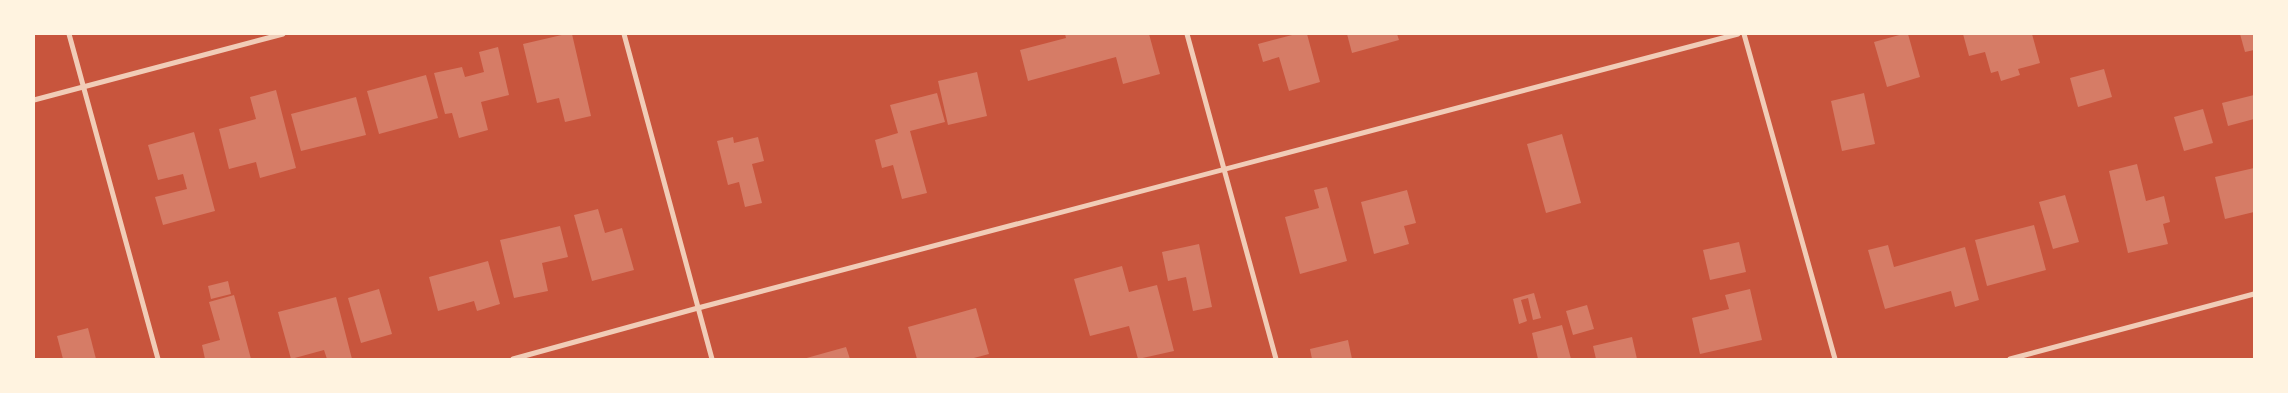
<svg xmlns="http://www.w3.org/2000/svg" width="2288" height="393" font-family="'Asap Condensed',sans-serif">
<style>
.building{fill:#d67c66}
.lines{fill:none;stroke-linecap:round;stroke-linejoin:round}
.minor{stroke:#f1ccb7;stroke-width:5}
</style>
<rect width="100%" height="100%" fill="#c8553d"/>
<g class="building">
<path d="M566,34H572L591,116L565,122L559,98L537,103L523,44Z"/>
<path d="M1065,34H1149L1160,74L1123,84L1116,57L1028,81L1020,50L1066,38Z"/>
<path d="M1296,34H1307L1320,82L1289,91L1279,57L1263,62L1258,44Z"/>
<path d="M1347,34H1397L1399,40L1352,53Z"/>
<path d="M1903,34H1908L1920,77L1887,87L1874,42Z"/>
<path d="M1963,34H2032L2040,63L2018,69L2020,75L2001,81L1998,71L1991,73L1985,52L1969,56Z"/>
<path d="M2240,34H2254V50L2245,52Z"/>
<path d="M498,47L509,95L481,102L488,130L459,138L452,113L445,114L434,73L462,67L465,77L484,72L479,52Z"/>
<path d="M2104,69L2112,97L2078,107L2070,78Z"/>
<path d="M977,72L987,116L948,125L938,81Z"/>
<path d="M426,75L438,118L379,134L367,91Z"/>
<path d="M276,90L296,168L260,178L256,162L229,169L219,129L256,119L250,97Z"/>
<path d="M937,93L945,122L910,131L927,193L902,199L893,165L882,168L875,140L898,133L890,105Z"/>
<path d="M1864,93L1875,144L1842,151L1831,101Z"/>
<path d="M2254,95V119L2228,126L2222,103Z"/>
<path d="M356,97L366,135L301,151L291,114Z"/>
<path d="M2203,109L2213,143L2184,151L2174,117Z"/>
<path d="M194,132L215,211L163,225L155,197L187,189L183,174L158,180L148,145Z"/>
<path d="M1562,134L1581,203L1546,213L1527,144Z"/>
<path d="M733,137L734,143L758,137L764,161L752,164L762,203L745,207L739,182L728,185L717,141Z"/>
<path d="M2137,164L2146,201L2164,196L2170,222L2163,224L2168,244L2128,253L2109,171Z"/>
<path d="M2254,168V212L2225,219L2215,177Z"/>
<path d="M1327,187L1347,261L1300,274L1285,217L1319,208L1314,190Z"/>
<path d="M1407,190L1416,223L1404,226L1409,244L1374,254L1361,202Z"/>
<path d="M2065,195L2079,242L2053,249L2039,202Z"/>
<path d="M598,209L605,233L622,228L634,270L592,281L574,215Z"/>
<path d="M2034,225L2046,270L1987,286L1975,240Z"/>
<path d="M560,226L568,257L542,263L548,291L514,298L500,240Z"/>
<path d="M1739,242L1746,272L1710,280L1703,250Z"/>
<path d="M1199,244L1212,307L1193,311L1186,277L1168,281L1162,252Z"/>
<path d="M1888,245L1894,267L1965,247L1979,300L1955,307L1951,291L1885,309L1868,250Z"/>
<path d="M488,261L500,304L477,311L474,301L438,311L429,277Z"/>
<path d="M1122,266L1129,292L1157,285L1174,351L1138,359L1129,326L1090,336L1074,279Z"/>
<path d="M228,281L231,294L211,299L208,286Z"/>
<path d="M379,289L392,334L361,343L348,298Z"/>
<path d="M1750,289L1762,340L1700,354L1692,318L1729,309L1725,295Z"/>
<path d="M1534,293L1541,318L1533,320L1528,298L1521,300L1527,321L1519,324L1513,299Z"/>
<path d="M234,295L251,359H205L202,345L220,340L209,302Z"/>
<path d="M336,297L352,359H327L324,350L291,359L278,312Z"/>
<path d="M1587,305L1594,329L1573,335L1566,311Z"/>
<path d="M976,308L989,354L970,359H917L908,327Z"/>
<path d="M1562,325L1571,359H1538L1532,333Z"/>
<path d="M88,328L96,359H63L57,336Z"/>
<path d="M1632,337L1637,359H1596L1593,346Z"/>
<path d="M1348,340L1352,359H1312L1310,349Z"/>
<path d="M846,347L850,359H803Z"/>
</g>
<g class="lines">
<g class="minor">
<path d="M69,34L158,359"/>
<path d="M624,34L712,359"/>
<path d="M1187,34L1276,359"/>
<path d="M1744,34L1835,359"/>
<path d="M34,100L283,34"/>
<path d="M513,359L698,308L1738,34"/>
<path d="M2010,359L2254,294"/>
</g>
</g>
<rect width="2288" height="393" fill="none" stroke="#fff3e0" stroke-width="70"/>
</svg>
